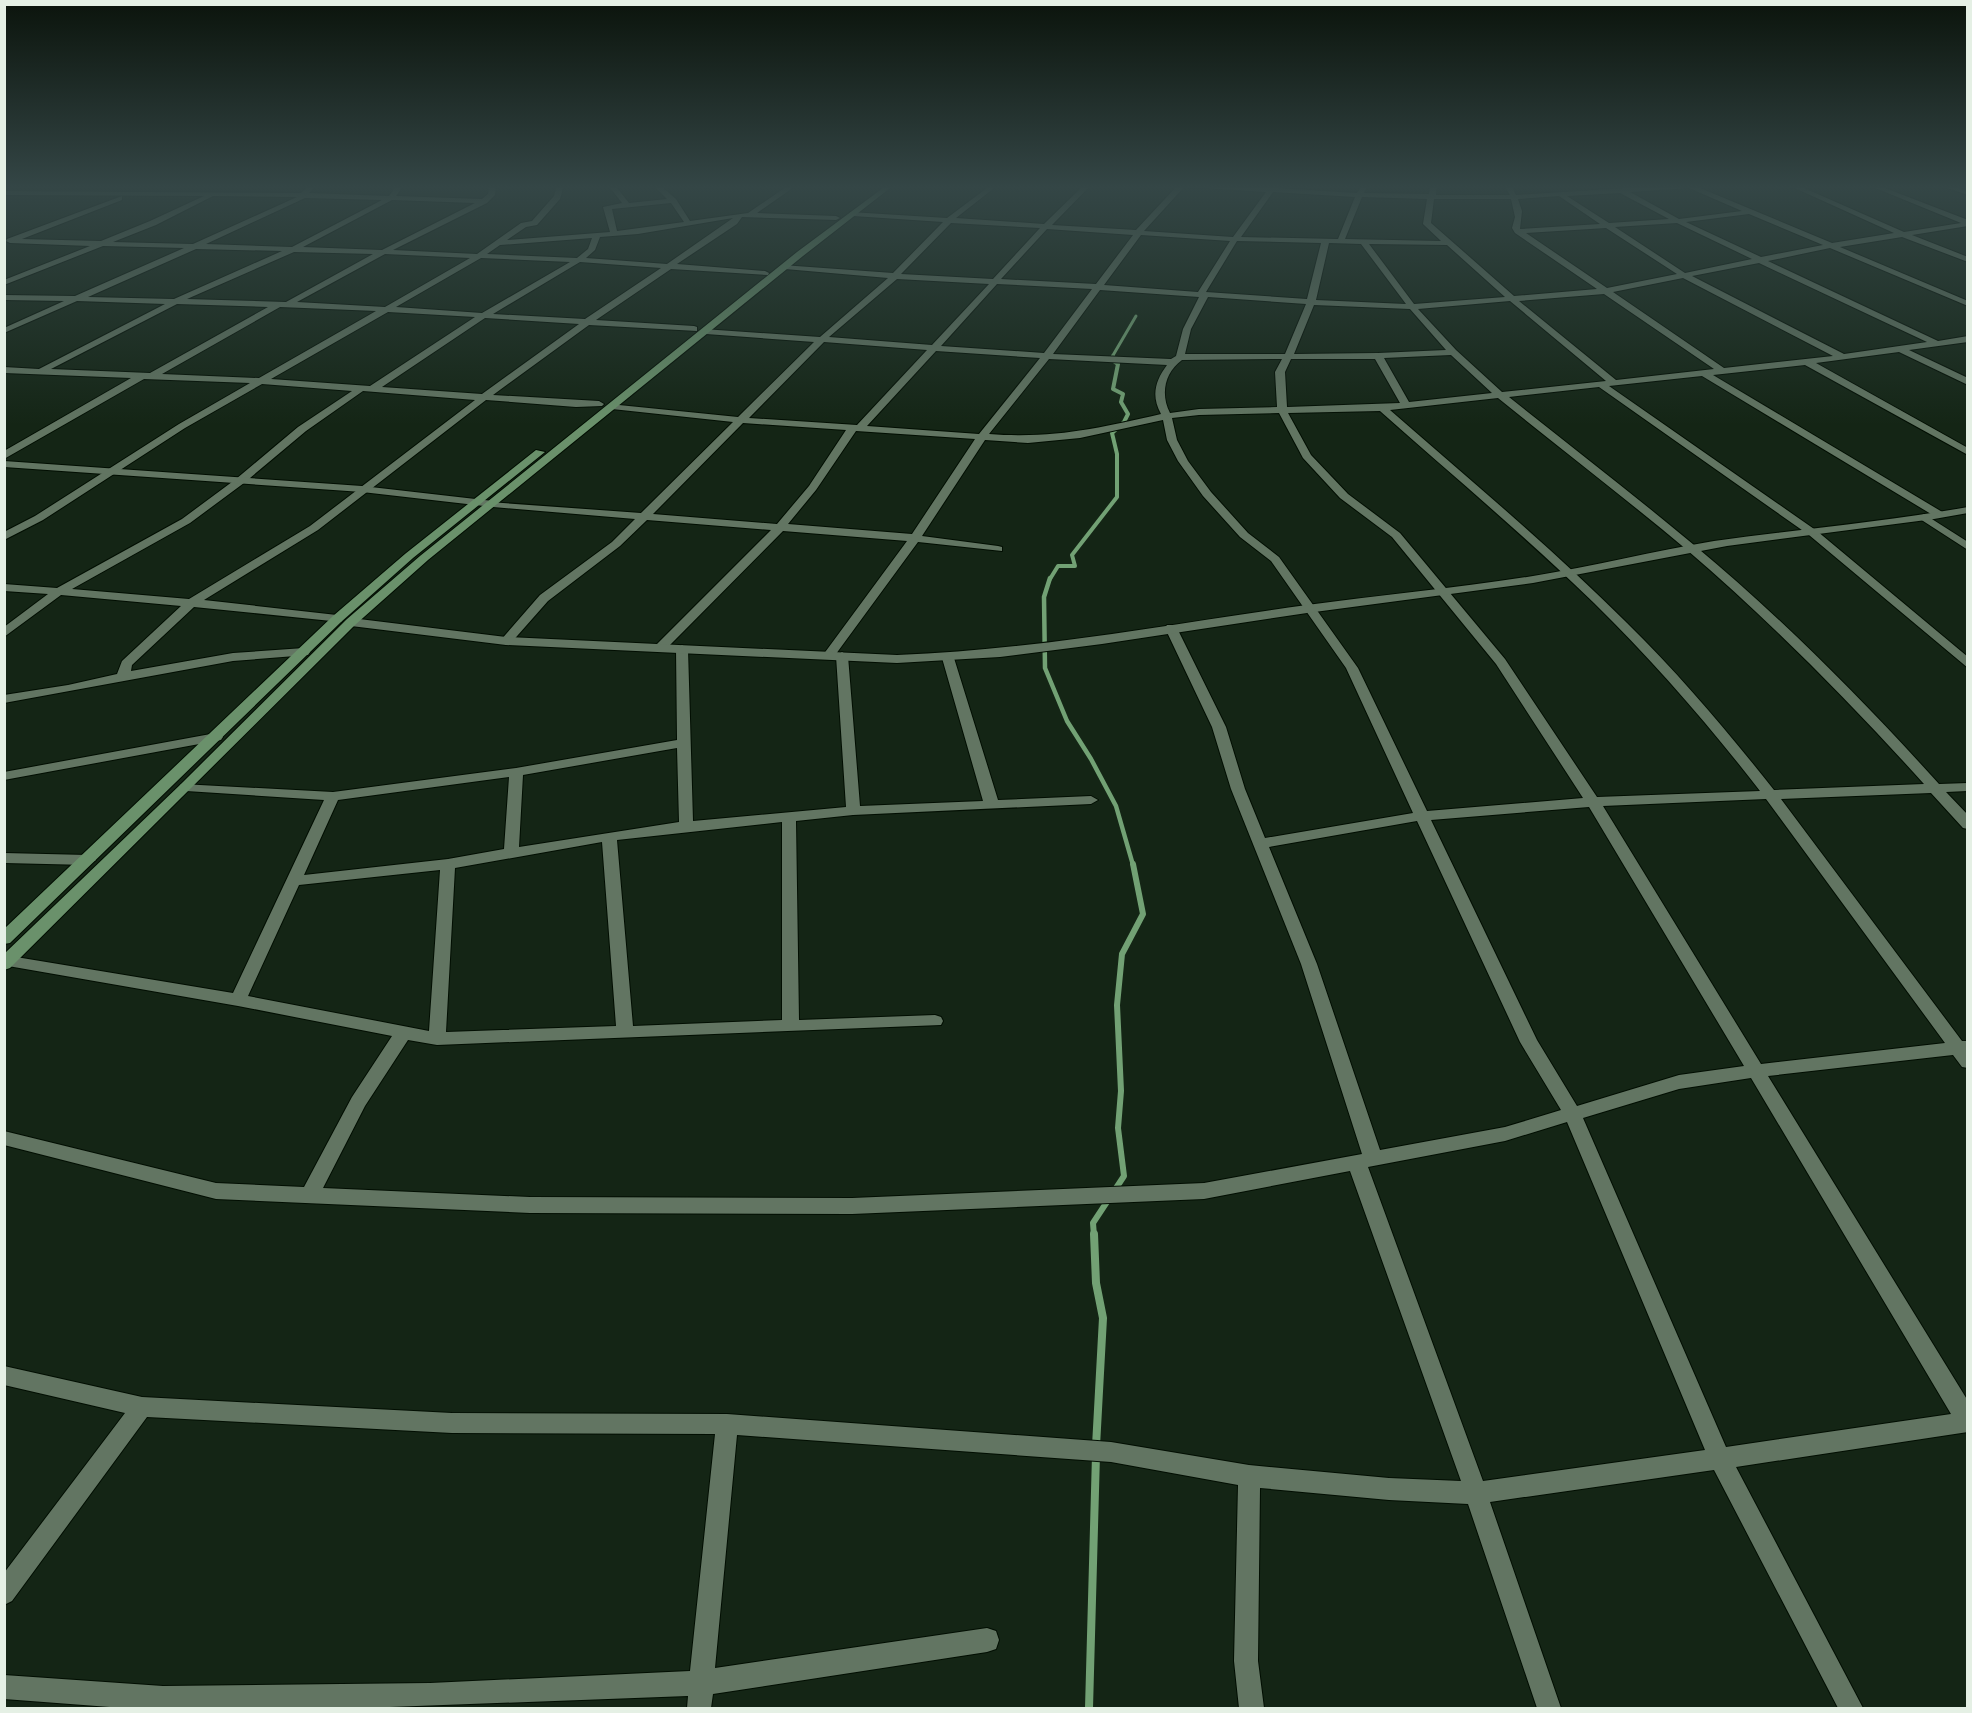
<svg xmlns="http://www.w3.org/2000/svg" width="1972" height="1713" font-family="'Nunito Sans',sans-serif">
<style>
.lines{fill:none;stroke-linecap:round;stroke-linejoin:round}
.stream-far4{stroke:#72a174;stroke-width:3}
.stream-far3{stroke:#72a174;stroke-width:4}
.stream-far2{stroke:#72a174;stroke-width:4.5}
.stream-far1{stroke:#72a174;stroke-width:6}
.stream{stroke:#72a174;stroke-width:8}
.minor-casing{stroke:#020e02;stroke-width:2}
.tertiary-casing{stroke:#020e02;stroke-width:2}
.secondary-casing{stroke:#020e02;stroke-width:2}
.minor{fill:#627562;fill-rule:evenodd}
.tertiary{fill:#627562;fill-rule:evenodd}
.secondary{fill:#6a916b;fill-rule:evenodd}
</style>
<rect width="100%" height="100%" fill="#142515"/>
<g class="lines">
<path class="stream-far4" d="M1112,357L1136,316"/>
<path class="stream-far3" d="M1050,579L1058,566H1075L1072,555L1117,497V454L1112,433L1124,422L1128,414L1121,402L1123,394L1113,389L1118,364L1111,359L1113,356"/>
<path class="stream-far2" d="M1050,578L1044,597L1045,668L1067,721L1091,759L1116,806L1133,865"/>
<path class="stream-far1" d="M1094,1236L1093,1223L1124,1176L1118,1128L1121,1091L1117,1005L1122,954L1143,914L1133,864"/>
<g class="stream">
<path d="M1094,1234L1096,1283L1103,1318L1096,1446"/>
<path d="M1089,1708L1096,1455"/>
</g>
<g class="minor-casing">
<g id="minor">
<path d="M310,185H317L309,193L389,196L397,185H404L396,196L482,199L488,194L489,185H496L495,195L487,203L393,250L477,254L521,223L532,221L554,196L557,185H564L560,199L537,225L526,227L507,240L610,232L603,207L622,203L608,185H615L629,203L667,199L653,185H660L676,199L690,221L748,213L789,185H797L757,213L836,216L840,218L836,220L742,217L737,224L677,264L765,271L769,273L768,275L671,269L596,320L694,326L697,327V331L589,325L493,395L599,401L604,404L602,406L576,407L486,400L318,530L204,600L337,615L343,619L341,622L194,607L132,665L131,671L233,653L304,648L310,652L308,655L233,661L4,703V695L68,685L117,674L122,661L181,606L61,595L4,637V627L48,594L4,591V584L57,588L182,519L236,479L298,427L352,391L262,384L185,428L43,520L4,540V532L35,516L179,424L250,383L144,379L4,459V451L131,378L4,373V367L39,369L165,304L77,301L4,333V328L64,301L4,300V295L75,296L184,248L103,246L4,285V280L90,246L10,243L6,241L7,239L122,196V200L22,239L101,241L150,221L204,196L4,195V191L301,193ZM213,196L297,197L193,244L113,242L156,225ZM305,198L382,200L292,247L206,244ZM392,200L475,203L382,250L303,247ZM671,203L684,222L617,231L612,209ZM733,218L667,264L586,258L595,250L600,237L638,234ZM592,238L588,249L577,258L487,254L500,245ZM196,249L282,251L174,299L88,297ZM294,252L373,254L286,302L187,299ZM385,254L470,258L385,307L297,302ZM481,258L570,262L482,313L396,307ZM580,262L661,268L585,319L493,314ZM177,304L268,307L150,373L51,369ZM280,307L376,311L259,378L162,374ZM388,312L475,317L370,386L271,379ZM485,318L579,324L482,394L382,387ZM363,391L475,400L310,526L189,599L72,589L190,523L244,483L306,431Z"/>
<path d="M703,185H720L706,188Z"/>
<path d="M991,185H998L956,218L1044,224L1084,185H1091L1052,225L1136,230L1178,185L1269,188L1271,185H1278L1276,188L1357,193L1362,186L1366,188L1364,193L1429,194L1430,185H1437L1436,195H1510L1504,185H1511L1516,195L1674,185H1712L1700,188L1832,243L1894,233L1788,185H1797L1904,232L1961,223L1868,185H1877L1968,220V226L1912,235L1968,257V262L1902,237L1840,247L1968,301V306L1830,248L1768,261L1938,341L1968,336V342L1909,350L1968,378V385L1899,352L1816,363L1968,448V455L1805,365L1713,375L1944,513V517H1936L1702,376L1609,386L1817,531L1968,657V668L1809,535L1599,387L1509,397C1570,446 1633,494 1694,545C1782,618 1863,700 1939,784L1968,783V791L1946,792L1968,815V829L1963,828L1931,793L1781,799L1962,1041H1968V1068L1962,1067L1953,1055L1768,1076L1968,1401V1432L1736,1467L1863,1708H1838L1714,1470L1490,1502L1561,1708H1537L1468,1504L1389,1500L1260,1488L1258,1661L1264,1708H1239L1234,1661L1238,1485L1111,1462L737,1435L715,1668L987,1628L996,1631L999,1640L996,1649L987,1652L713,1694L711,1708H687L688,1696L363,1708H123L4,1699V1675L163,1686L430,1683L690,1671L715,1434L452,1433L147,1417L12,1601L4,1605V1573L125,1413L4,1385V1366L142,1397L452,1413L727,1414L1111,1442L1249,1465L1389,1478L1461,1481L1350,1171L1204,1199L852,1214L530,1213L216,1199L4,1145V1131L216,1183L304,1187L352,1097L392,1036L238,1006L8,966L4,965V955L233,993L324,800L186,791L181,790L179,787L181,784L333,792L516,768L677,740L676,649L682,645L688,649L693,821L846,807L836,656L842,652L848,656L860,806L983,801L942,658L948,654L954,658L998,800L1091,796L1098,800L1091,804L853,815L796,821L799,1020L935,1015L941,1017L943,1021L941,1025L437,1045L408,1040L365,1106L323,1188L530,1197L852,1198L1204,1183L1362,1154L1301,964L1231,789L1212,727L1165,628L1167,625H1175L1177,628L1226,727L1245,789L1265,838L1413,813L1346,668L1271,561L1240,537L1203,496L1178,461L1167,440L1163,420L1080,438L1028,443L985,440L922,536L998,546L1002,547V551L918,542L833,658L829,659L823,655L907,541L783,531L664,651H656L654,648L656,645L771,530L647,520L620,546L548,601L510,644L506,645L500,641L540,595L612,542L635,519L493,507L488,504L489,502L641,513L733,422L612,409L609,408V404L738,417L814,342L706,334L702,331L703,329L820,337L888,278L785,269L781,267L782,265L893,273L943,222L853,216L850,212L947,218ZM1185,186L1188,187L1266,192L1233,237L1144,231ZM1689,188L1742,211L1679,219L1630,192ZM1273,192L1355,197L1338,239L1241,237ZM1620,193L1669,219L1609,223L1567,196ZM1559,196L1600,224L1520,229L1522,211L1518,199ZM1362,197L1427,199L1423,224L1441,241L1345,239ZM1434,199H1511L1515,217L1512,228L1515,233L1597,289L1514,296L1431,223ZM1749,214L1823,245L1761,257L1686,222ZM951,223L1040,228L993,279L901,274ZM1677,223L1752,259L1685,273L1615,227ZM1606,228L1677,274L1607,288L1526,233ZM1047,229L1133,235L1096,284L1001,279ZM1141,235L1230,241L1198,292L1104,285ZM1237,241L1321,243L1307,299L1206,292ZM1329,243L1361,244L1406,304L1316,300ZM1369,244L1447,245L1505,297L1414,304ZM1759,263L1927,342L1844,354L1692,276ZM1683,278L1833,356L1724,368L1613,292ZM897,279L989,284L932,345L829,337ZM997,284L1092,289L1044,353L941,346ZM1100,290L1199,297L1183,329L1176,356L1171,359L1053,354ZM1604,294L1714,369L1616,380L1519,301ZM1208,297L1306,304L1285,354H1185L1191,329ZM1510,301L1606,381L1502,392L1456,350L1418,309ZM1314,305L1410,309L1446,350L1378,353L1294,354ZM824,342L927,350L857,425L749,418ZM936,351L1040,358L979,434L867,426ZM1451,355L1492,393L1409,402L1384,358ZM1049,359L1167,365C1155,381 1151,396 1161,414C1100,428 1053,439 989,434ZM1282,359L1275,372L1277,407L1199,409L1170,413C1160,394 1165,372 1182,360ZM1291,359H1375L1400,403L1287,407L1285,372ZM1498,398C1561,449 1625,498 1687,550C1771,622 1850,702 1924,784L1774,790C1728,732 1680,675 1627,623C1552,548 1470,480 1390,410ZM1380,411C1451,474 1525,536 1594,603C1653,661 1709,725 1760,791L1597,797L1505,659L1400,533L1348,494L1311,455L1288,413ZM1279,413L1303,458L1340,498L1392,537L1496,664L1583,798L1427,811L1358,668L1279,557L1248,533L1211,492L1188,461L1177,440L1172,418L1199,415ZM743,423L846,430L809,486L777,524L653,514ZM856,431L975,439L912,534L788,524L816,490ZM677,748L679,822L519,847L523,775ZM509,777L504,849L448,859L304,875L338,800ZM1766,799L1945,1043L1761,1064L1603,806ZM1589,807L1744,1066L1679,1075L1577,1106L1537,1040L1431,820ZM1417,821L1520,1042L1561,1110L1505,1127L1380,1150L1317,964L1269,847ZM782,822V1020L633,1026L617,840ZM602,842L616,1026L446,1032L455,868ZM440,870L429,1031L248,996L299,885ZM1751,1078L1951,1414L1726,1447L1583,1118L1679,1089ZM1567,1122L1705,1450L1483,1481L1368,1167L1505,1141Z"/>
<path d="M1924,514L1968,542V550L1920,519L1919,517Z"/>
<path d="M216,733L221,734L223,737L221,740L4,780V772Z"/>
<path d="M4,853L88,855L96,860L88,865L4,863Z"/>
</g>
</g>
<g class="tertiary-casing">
<g id="tertiary">
<path d="M1939,185H1949L1968,191V195Z"/>
<path d="M4,461L362,486L493,501L498,504L493,507L362,492L4,467Z"/>
<path d="M1968,507V513L1934,519L1727,546L1533,583L1307,613L1102,644L1000,657L897,663L506,645L351,626L345,622L351,618L506,637L897,655C1035,650 1170,624 1307,605C1382,595 1458,588 1533,576C1594,566 1654,551 1714,541C1799,529 1884,522 1968,507Z"/>
</g>
</g>
<g class="secondary-casing">
<g id="secondary">
<path d="M887,185H894L803,256L428,560L355,625L10,968L4,970V954L181,784L347,619L420,556L797,252Z"/>
<path d="M536,450L545,452L413,558L341,622L10,943L4,944V929L333,616L405,554Z"/>
</g>
</g>
<use href="#minor" class="minor"/>
<use href="#tertiary" class="tertiary"/>
<use href="#secondary" class="secondary"/>
</g>
<linearGradient id="sky" x2="0" y2="1"><stop stop-color="#0b140c"/><stop offset="0.44" stop-color="#344646"/><stop offset="1" stop-color="#344646" stop-opacity="0"/></linearGradient>
<rect width="1972" height="425" fill="url(#sky)"/>
<rect width="1972" height="1713" fill="none" stroke="#e5f0e5" stroke-width="12"/>
</svg>
